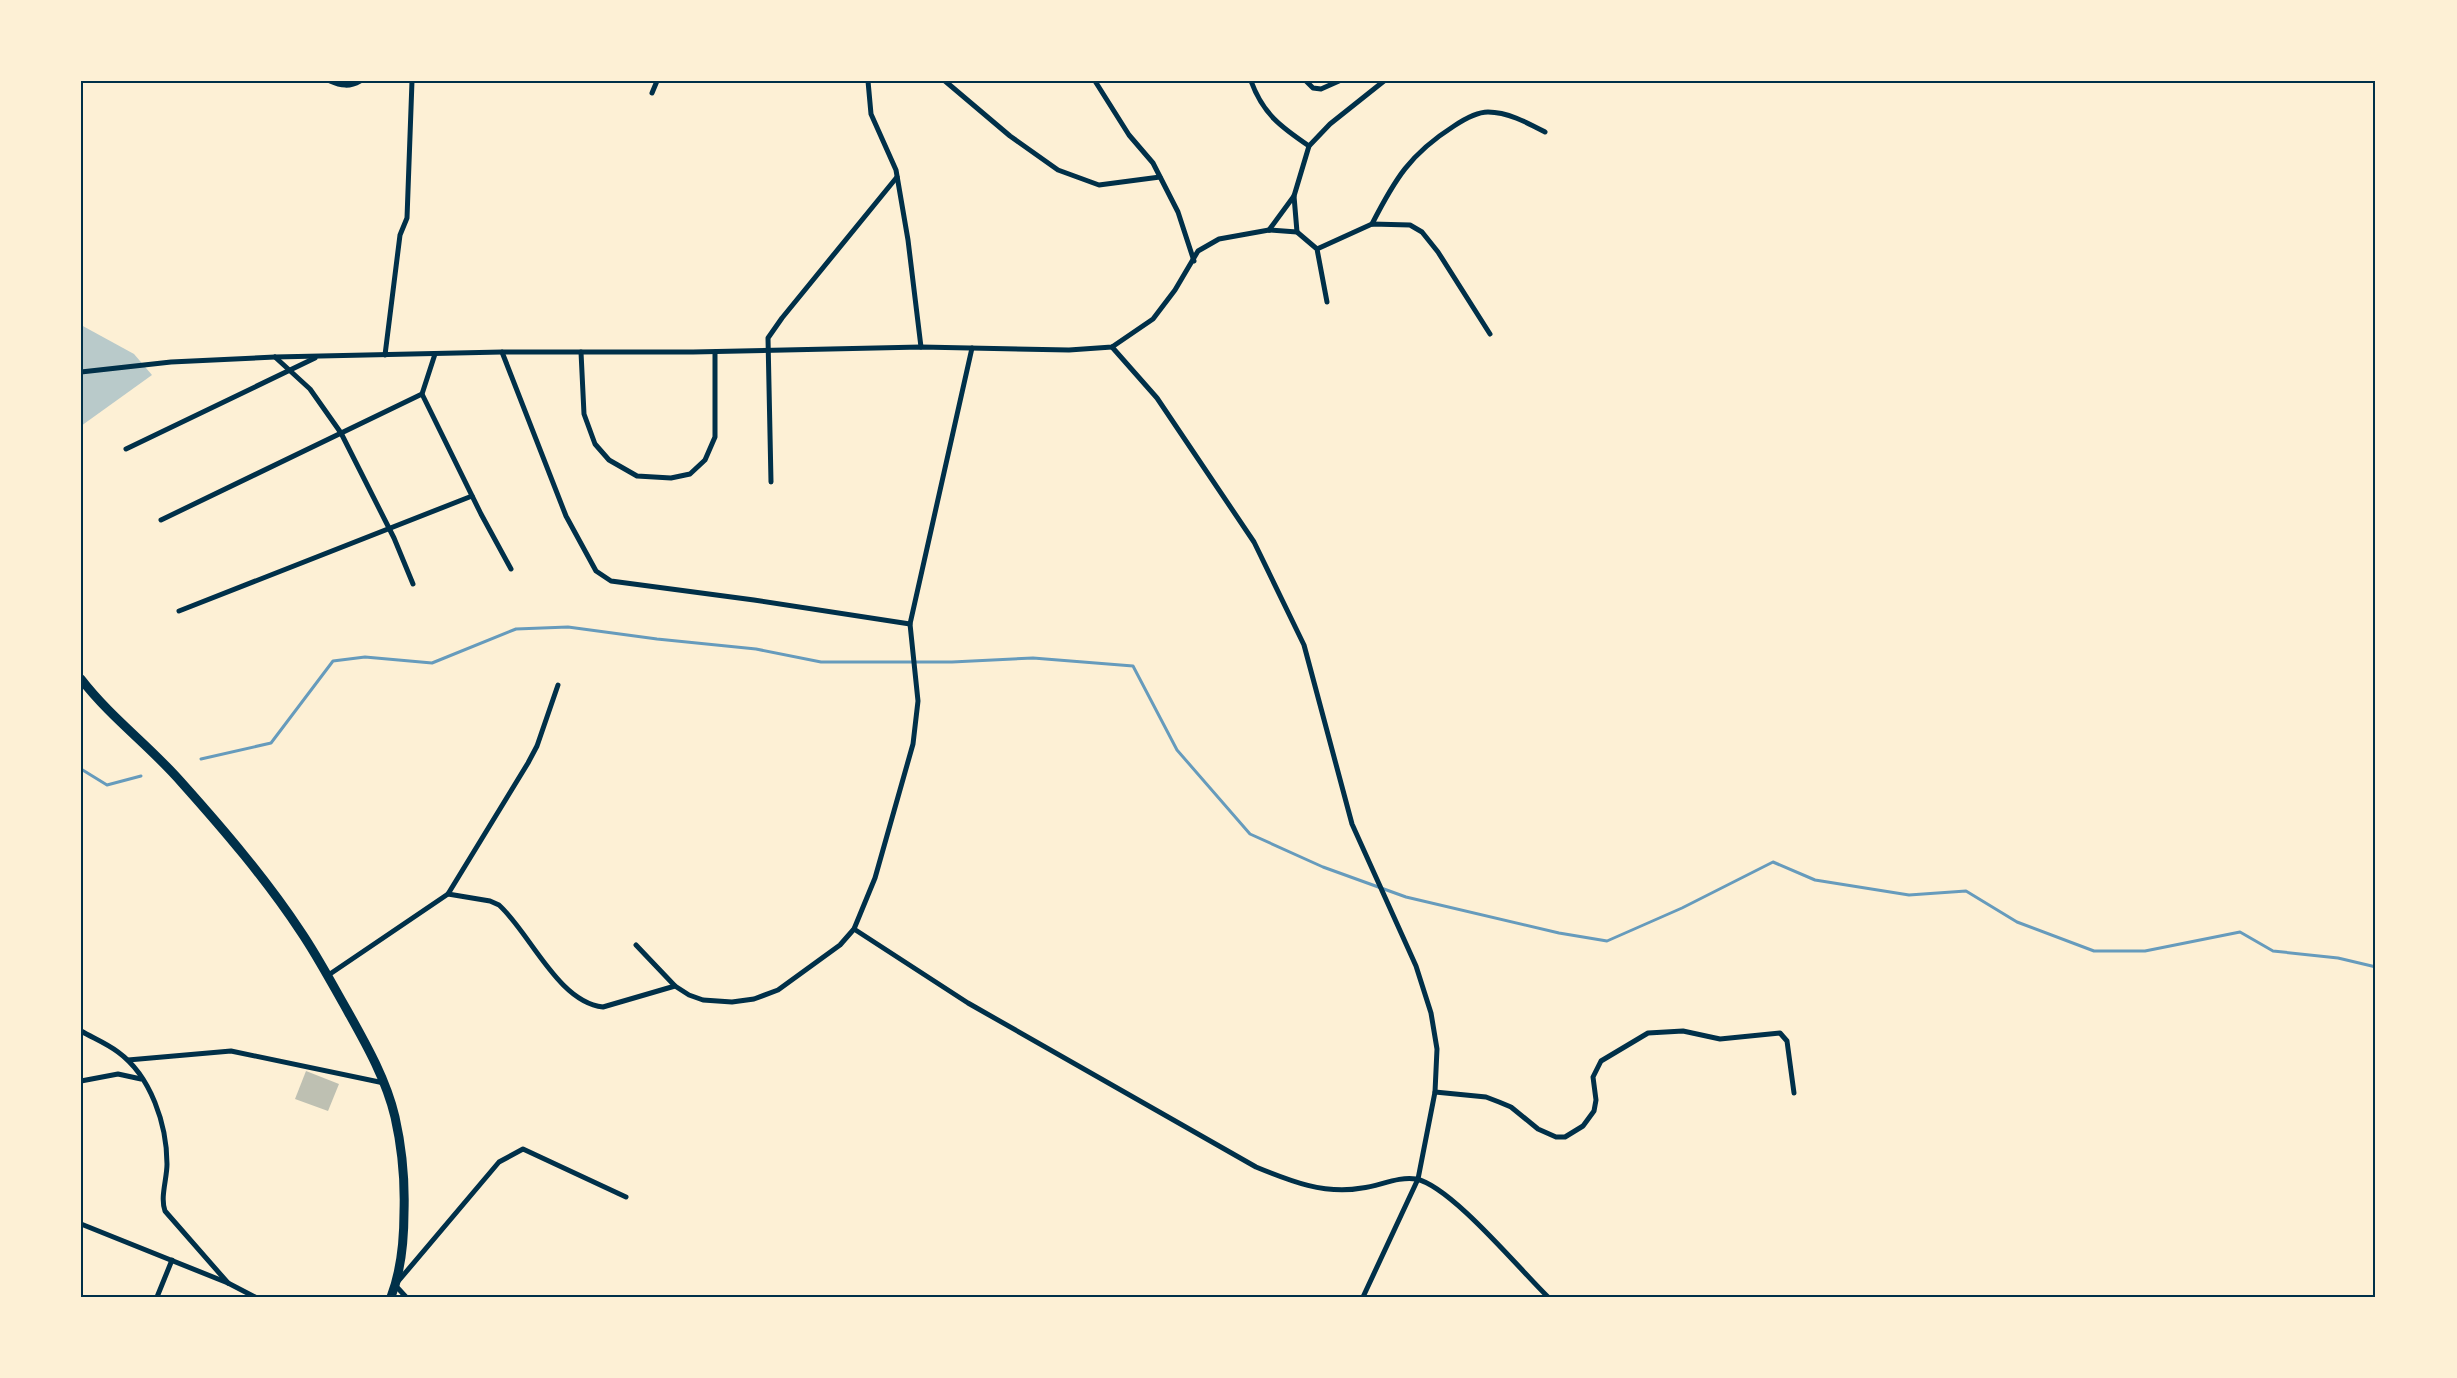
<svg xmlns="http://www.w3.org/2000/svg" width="2457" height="1378" font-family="'Varela Round',sans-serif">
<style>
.green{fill:#b9caca}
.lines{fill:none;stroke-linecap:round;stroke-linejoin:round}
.stream{stroke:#669bbc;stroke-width:3}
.building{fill:#bec0b2}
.minor{stroke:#003049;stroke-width:5}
.trunk{stroke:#003049;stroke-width:9}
.neatline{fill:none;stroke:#003049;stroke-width:2}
</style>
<rect width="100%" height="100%" fill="#fdf0d5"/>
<path class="green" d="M81,325L134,354L152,375L81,426Z"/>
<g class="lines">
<g class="stream">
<path d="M201,759L271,743L333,661L365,657L432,663L516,629L568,627L657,639L756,649L821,662H952L1033,658L1133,666L1177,750L1250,834L1323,867L1406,897L1559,933L1607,941L1682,908L1773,862L1815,880L1909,895L1966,891L2017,922L2094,951H2145L2240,932L2273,951L2338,958L2376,967"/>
<path d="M81,769L107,785L141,776"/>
</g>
</g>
<path class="building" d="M306,1071L339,1084L328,1111L295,1099Z"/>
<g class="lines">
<g class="minor">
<path d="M330,81C341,86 350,87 360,81"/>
<path d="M868,81L871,114L896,170L908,240L921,347"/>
<path d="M945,81L1010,136L1058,170L1099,185L1160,177"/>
<path d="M1095,81L1129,135L1153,163L1178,212L1194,261"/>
<path d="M1251,81C1263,114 1281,127 1309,146"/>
<path d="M1306,81L1313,88L1321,89L1339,81"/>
<path d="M652,93L657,81"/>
<path d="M1294,196L1297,232"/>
<path d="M1372,224C1395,179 1410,154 1454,126C1463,120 1478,112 1488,112C1508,112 1528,123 1545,132"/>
<path d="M1269,230L1294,196L1309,146L1330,124L1384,81"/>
<path d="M1317,249L1372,224L1410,225L1422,232L1438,252L1490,334"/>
<path d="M1112,347L1157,398L1254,542L1304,645L1352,824L1416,966L1431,1013L1437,1049L1435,1092L1418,1179L1363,1297"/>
<path d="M502,352L566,516L596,571L611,581L754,600L910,624"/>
<path d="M581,352L584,414L595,444L609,460L637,476L671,478L690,474L705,460L715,437V352"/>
<path d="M435,354L422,394L481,514L511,569"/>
<path d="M385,355L400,235L407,218L412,81"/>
<path d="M275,357L310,389L341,433L394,538L413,584"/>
<path d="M81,372L171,362L275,357L502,352H693L921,347L1069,350L1112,347L1153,319L1175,290L1198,251L1219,239L1269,230L1297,232L1317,249L1327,302"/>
<path d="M126,449L315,358"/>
<path d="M771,482L768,338L782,318L897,177"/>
<path d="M161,520L422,394"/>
<path d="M179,611L472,496"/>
<path d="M448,894L490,901L499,905C530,933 558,1002 603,1007L675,986"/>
<path d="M854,929L968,1003L1256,1167C1290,1181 1325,1195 1362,1188C1379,1186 1399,1176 1416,1179C1451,1186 1520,1270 1548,1297"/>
<path d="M636,945L675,986L689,995L703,1000L732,1002L754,999L778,990L840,945L854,929L875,878L913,744L918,701L910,624L972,348"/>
<path d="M327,976L448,894L528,763L537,746L558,685"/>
<path d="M81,1031C93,1038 106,1043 118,1052C151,1076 167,1125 167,1164C167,1179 160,1197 165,1211L228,1283"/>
<path d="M128,1060L231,1051L384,1083"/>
<path d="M81,1081L118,1074L141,1079"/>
<path d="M1435,1092L1486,1097L1499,1102L1511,1107L1538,1129L1556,1137H1565L1583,1126L1594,1111L1596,1100L1593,1077L1601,1061L1648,1033L1683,1031L1720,1039L1780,1033L1787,1041L1794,1093"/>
<path d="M81,1224L228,1283L255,1297"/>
<path d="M157,1297L172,1260"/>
<path d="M406,1297L395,1285L499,1162L523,1149L626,1197"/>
</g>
<path class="trunk" d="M81,679C111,718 150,746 182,783C224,830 266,879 301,932C318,957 332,984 347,1010C366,1044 386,1079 395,1117C402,1148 405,1181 404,1212C404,1240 401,1271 391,1297"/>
</g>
<rect width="2457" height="1378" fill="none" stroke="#fdf0d5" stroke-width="165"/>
<rect x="82" y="82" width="2292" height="1214" class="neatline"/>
</svg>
